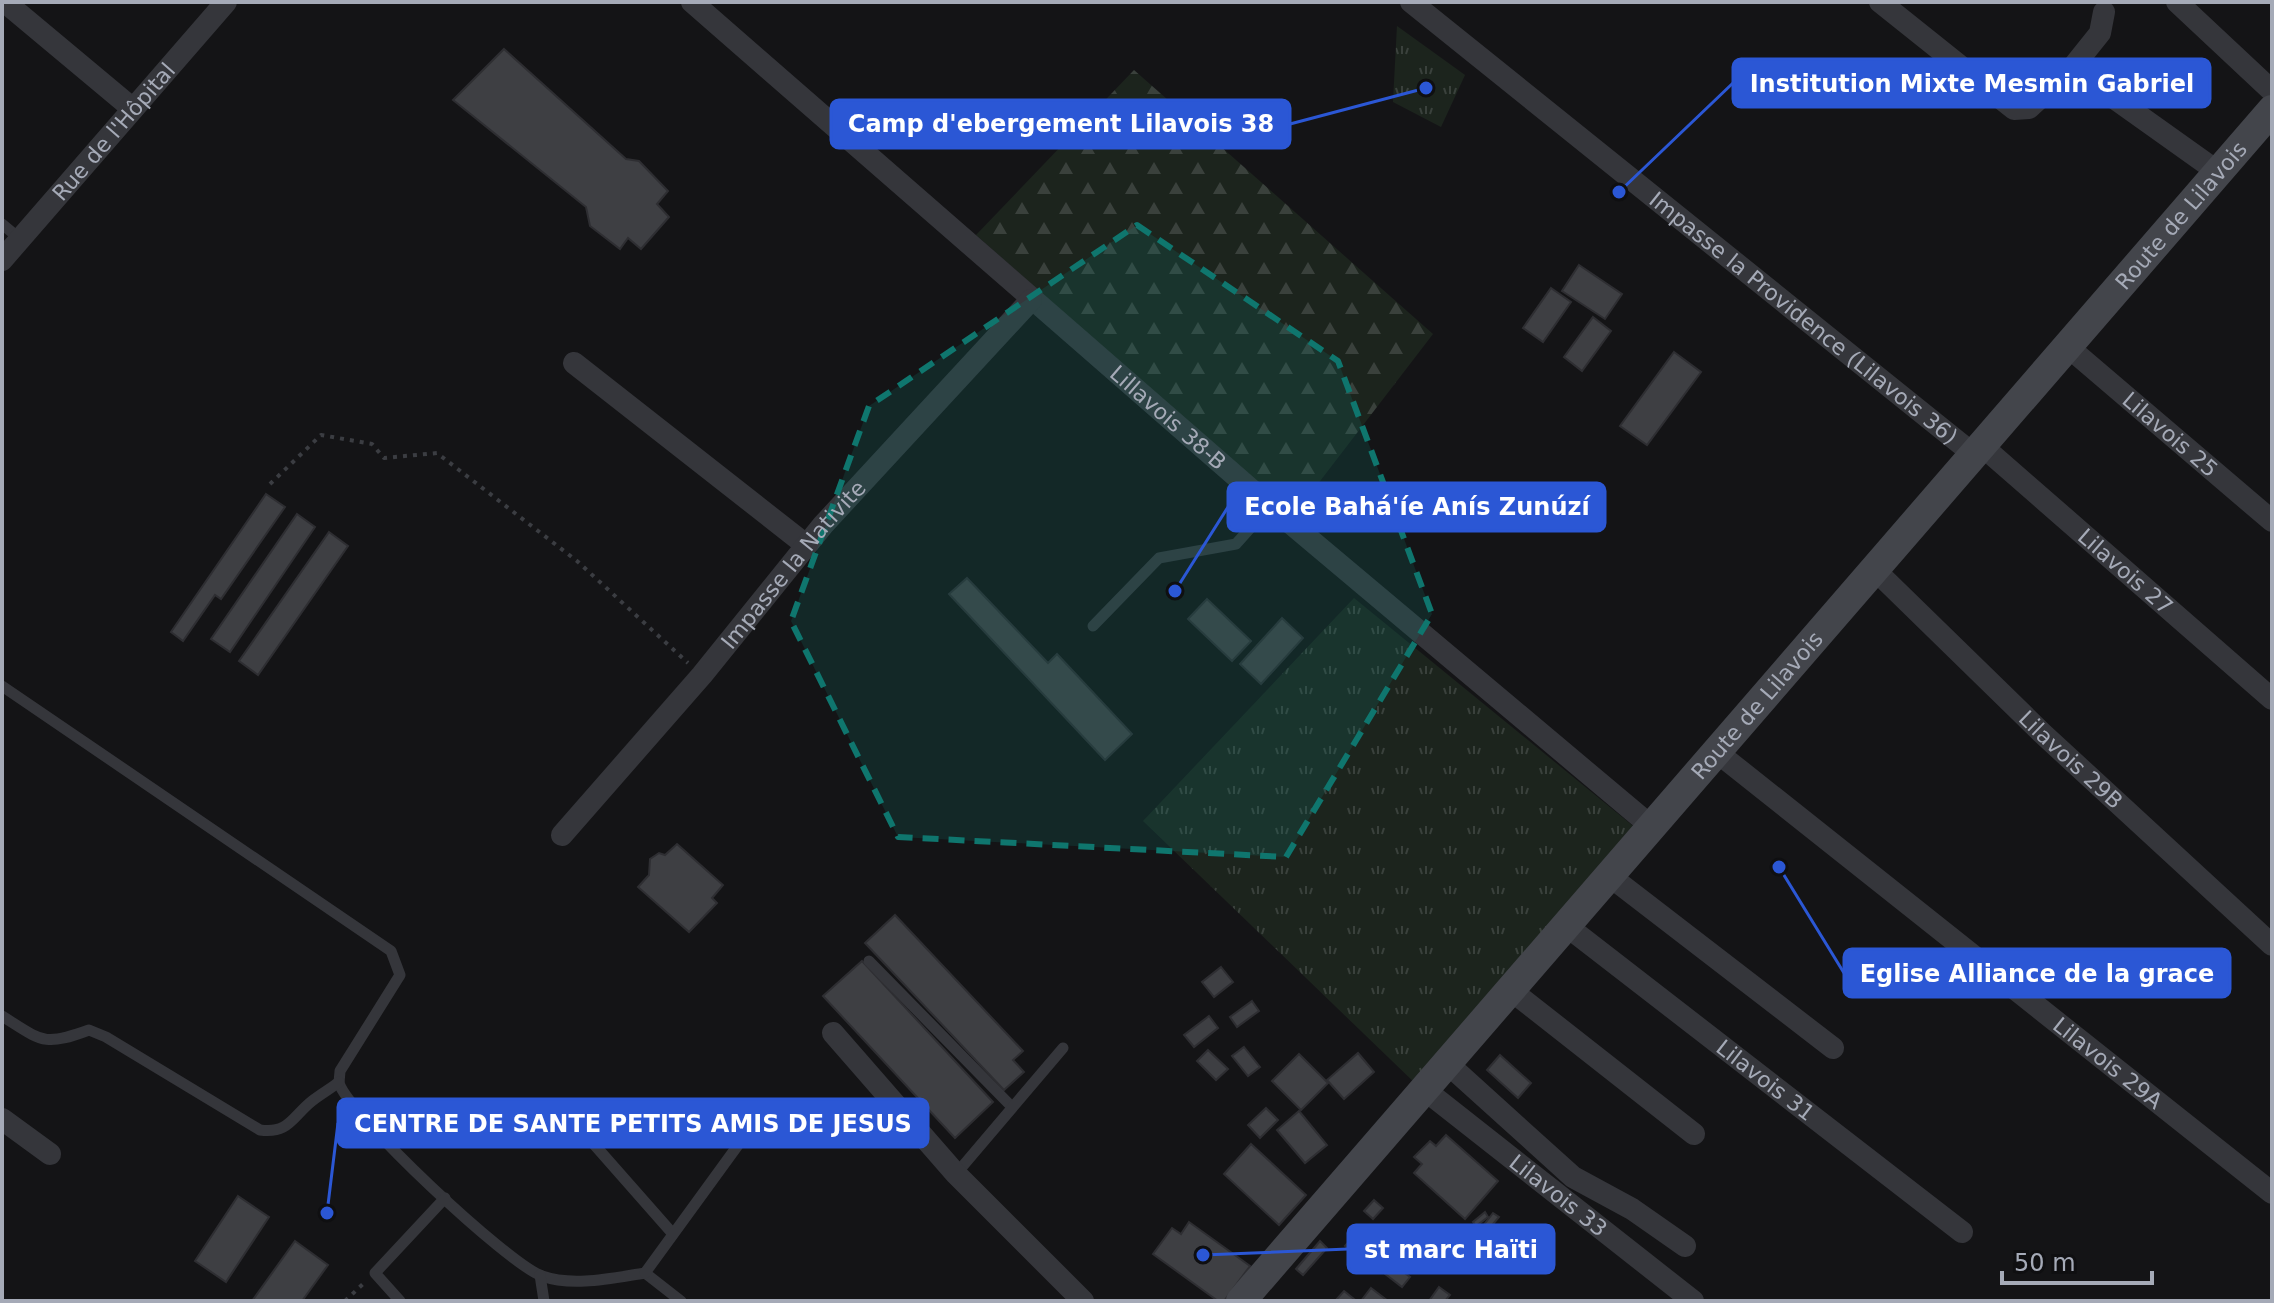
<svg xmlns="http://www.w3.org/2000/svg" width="2274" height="1303" font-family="'DejaVu Sans',sans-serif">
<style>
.forest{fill:url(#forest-firs)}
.park{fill:url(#park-tufts)}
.building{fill:#3e3f43;stroke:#2e2e32;stroke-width:2}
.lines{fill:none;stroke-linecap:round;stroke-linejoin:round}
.path{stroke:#3b3d42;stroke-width:4;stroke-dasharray:4 6;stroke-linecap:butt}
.lane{stroke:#35363b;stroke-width:11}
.street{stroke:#35363b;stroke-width:22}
.secondary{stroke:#43454b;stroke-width:30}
.marked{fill:#0f766e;fill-opacity:0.2;stroke:#0f766e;stroke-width:6;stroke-dasharray:16 10;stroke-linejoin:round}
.labels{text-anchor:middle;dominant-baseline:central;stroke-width:7;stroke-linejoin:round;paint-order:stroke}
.street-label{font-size:22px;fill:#a5aab7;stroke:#0f0f11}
.leader{fill:none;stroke:#2b57d5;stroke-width:3}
.callout-dot{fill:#2b57d5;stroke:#0f0f11;stroke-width:3}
.callout{fill:#2b57d5;stroke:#2b57d5;stroke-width:3}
.callout-label{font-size:24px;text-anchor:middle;font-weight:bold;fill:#fff}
</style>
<defs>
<pattern id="forest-firs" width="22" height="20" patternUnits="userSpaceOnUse" patternTransform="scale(2)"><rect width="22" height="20" fill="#1c241d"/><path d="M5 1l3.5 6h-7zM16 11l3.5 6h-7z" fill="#3a413c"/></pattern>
<pattern id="park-tufts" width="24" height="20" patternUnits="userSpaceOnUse" patternTransform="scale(2)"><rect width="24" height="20" fill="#1c241d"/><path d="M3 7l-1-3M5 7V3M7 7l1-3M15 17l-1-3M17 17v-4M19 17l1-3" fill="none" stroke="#3a413c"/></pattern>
</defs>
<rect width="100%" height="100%" fill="#141416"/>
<path class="forest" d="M1134,70L1433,334L1294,515L976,235Z"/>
<g class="park">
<path d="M1397,26L1465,75L1441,127L1393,102Z"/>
<path d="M1354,598L1638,830L1417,1085L1143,821Z"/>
</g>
<g class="building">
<path d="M504,49L626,159L639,161L668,191L657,204L669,217L641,249L628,238L620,249L590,226L586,207L453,100Z"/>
<path d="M1579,265L1622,294L1605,319L1562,291Z"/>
<path d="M1551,288L1571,302L1543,342L1523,328Z"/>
<path d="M1593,317L1611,331L1582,371L1564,357Z"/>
<path d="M1674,352L1701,372L1647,445L1620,426Z"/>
<path d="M266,494L285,507L221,599L215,595L183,641L171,632Z"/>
<path d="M297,514L315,527L230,652L211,639Z"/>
<path d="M329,532L348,546L258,675L239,661Z"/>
<path d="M967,578L1048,663L1057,654L1132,734L1105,760L949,594Z"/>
<path d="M1207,599L1251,641L1232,661L1188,619Z"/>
<path d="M1282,618L1303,638L1261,684L1240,664Z"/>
<path d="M677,844L723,885L712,898L717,903L689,932L638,887L649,875L650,859L659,853L665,855Z"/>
<path d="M895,915L1023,1051L1013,1060L1024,1072L1004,1090L865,943Z"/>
<path d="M862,961L993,1102L955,1138L823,996Z"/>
<path d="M1221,967L1233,982L1214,997L1202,982Z"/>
<path d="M1252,1001L1259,1011L1237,1027L1230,1017Z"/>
<path d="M1209,1016L1218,1028L1194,1047L1184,1035Z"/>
<path d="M1244,1047L1260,1067L1248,1076L1232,1056Z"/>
<path d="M1208,1050L1228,1069L1216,1080L1197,1061Z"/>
<path d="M1358,1053L1374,1072L1344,1099L1327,1080Z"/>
<path d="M1299,1054L1328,1083L1301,1110L1272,1081Z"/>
<path d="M1500,1055L1531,1083L1518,1098L1487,1070Z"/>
<path d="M1266,1108L1278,1120L1260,1138L1248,1125Z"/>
<path d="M1299,1111L1327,1145L1305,1163L1277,1130Z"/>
<path d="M1446,1135L1498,1181L1465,1219L1414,1173L1422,1164L1414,1157L1430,1141L1436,1146Z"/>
<path d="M1251,1144L1306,1195L1279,1225L1224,1174Z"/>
<path d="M238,1196L269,1217L226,1282L195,1261Z"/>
<path d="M1374,1200L1383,1208L1373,1219L1364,1211Z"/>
<path d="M1485,1212L1488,1217L1476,1226L1473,1222Z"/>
<path d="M1493,1213L1499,1217L1488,1230L1483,1226Z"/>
<path d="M1189,1222L1250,1266L1224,1301H1218L1153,1254L1172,1228L1181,1234Z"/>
<path d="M1355,1235L1375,1253L1365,1263L1345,1246Z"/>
<path d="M295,1241L328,1265L302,1301H252Z"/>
<path d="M1320,1241L1327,1248L1303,1275L1296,1269Z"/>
<path d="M1392,1263L1410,1277L1402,1287L1384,1273Z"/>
<path d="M1439,1287L1450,1295L1445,1301H1429Z"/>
<path d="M1371,1288L1388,1301H1361Z"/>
<path d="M1344,1291L1354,1299L1352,1301H1335Z"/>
</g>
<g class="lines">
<g class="path">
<path d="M270,484L321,435L372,444L384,458L437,453L577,561L688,663"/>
<path d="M345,1301L364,1283"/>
</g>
<g class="lane">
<path d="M2,224L20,239"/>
<path d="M1093,626L1159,558L1236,544L1270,506"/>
<path d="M2,686L391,951L400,975L340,1071C340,1072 339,1082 339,1083C349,1115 508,1264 542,1276C573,1287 612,1278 645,1273L681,1301"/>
<path d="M869,961L1012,1107"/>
<path d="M2,1016C42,1041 43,1047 89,1030L106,1037L260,1130C289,1134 292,1117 312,1101C321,1094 330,1089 339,1082"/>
<path d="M577,1125L673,1234"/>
<path d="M956,1174L1063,1048"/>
<path d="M645,1273L741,1141"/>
<path d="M540,1275L544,1301"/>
<path d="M400,1301L375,1273L445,1198"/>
</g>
<g class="street">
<path d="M5,2L133,109"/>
<path id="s1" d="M692,2L1270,506L1652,827"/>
<path id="s2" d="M1411,2L1972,453"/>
<path d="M1880,2L2014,109L2029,108L2072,68L2218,172"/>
<path d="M2177,2L2272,91"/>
<path d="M2072,68L2100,33L2104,12"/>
<path id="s3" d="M2,260L226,2"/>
<path id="s4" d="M2067,346L2272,521"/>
<path d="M574,363L806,545"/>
<path id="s5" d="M1981,445L2272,699"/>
<path id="s6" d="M1874,569L2043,734L2272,945"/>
<path id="s7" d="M1718,753L2272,1193"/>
<path id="s8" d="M562,835L702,675L823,525L1031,300"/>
<path d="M1611,877L1833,1048"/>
<path id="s9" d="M1568,927L1962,1232"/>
<path d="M1512,991L1694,1134"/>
<path d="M833,1033L956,1174L1083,1301"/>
<path d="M1448,1064L1573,1177L1632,1209L1685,1246"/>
<path id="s10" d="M1425,1090L1693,1301"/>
<path d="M2,1119L50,1154"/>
</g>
<path class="secondary" id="s11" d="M1241,1301L2272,110"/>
</g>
<path class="marked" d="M1137,225L1338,361L1432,614L1286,857L898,837L791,621L869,406Z"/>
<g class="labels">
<g class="street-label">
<text stroke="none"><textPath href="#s3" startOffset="170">Rue de l'Hôpital</textPath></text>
<text stroke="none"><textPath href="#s11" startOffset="1436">Route de Lilavois</textPath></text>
<text stroke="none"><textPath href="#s2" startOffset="504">Impasse la Providence (Lilavois 36)</textPath></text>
<text stroke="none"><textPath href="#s1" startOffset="632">Lillavois 38-B</textPath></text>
<text stroke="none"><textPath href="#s4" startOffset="136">Lilavois 25</textPath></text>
<text stroke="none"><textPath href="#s8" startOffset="356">Impasse la Nativite</textPath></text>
<text stroke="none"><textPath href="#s5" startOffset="192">Lilavois 27</textPath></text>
<text stroke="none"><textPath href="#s11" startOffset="788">Route de Lilavois</textPath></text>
<text stroke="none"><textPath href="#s6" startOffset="274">Lilavois 29B</textPath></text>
<text stroke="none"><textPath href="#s7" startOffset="498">Lilavois 29A</textPath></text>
<text stroke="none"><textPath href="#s9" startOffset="250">Lilavois 31</textPath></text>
<text stroke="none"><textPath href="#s10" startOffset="170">Lilavois 33</textPath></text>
</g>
</g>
<path class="leader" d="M1619 192L1733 83M1426 88L1290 124M1175 591L1228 507M1779 867L1844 973M327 1213L338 1123M1203 1255L1348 1249"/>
<g class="callout-dot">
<circle cx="1619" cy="192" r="8"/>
<circle cx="1426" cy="88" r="8"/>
<circle cx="1175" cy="591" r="8"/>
<circle cx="1779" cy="867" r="8"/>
<circle cx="327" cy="1213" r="8"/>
<circle cx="1203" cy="1255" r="8"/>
</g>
<g class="callout">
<rect x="1733" y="59" width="477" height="48" rx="8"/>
<rect x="831" y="100" width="459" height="48" rx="8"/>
<rect x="1228" y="483" width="377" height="48" rx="8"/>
<rect x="1844" y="949" width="386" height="48" rx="8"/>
<rect x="338" y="1099" width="590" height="48" rx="8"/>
<rect x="1348" y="1225" width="206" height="48" rx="8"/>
</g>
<g class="callout-label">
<text x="1972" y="92">Institution Mixte Mesmin Gabriel</text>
<text x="1061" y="132">Camp d'ebergement Lilavois 38</text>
<text x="1417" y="515">Ecole Bahá'íe Anís Zunúzí</text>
<text x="2037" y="982">Eglise Alliance de la grace</text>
<text x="633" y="1132">CENTRE DE SANTE PETITS AMIS DE JESUS</text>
<text x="1451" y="1258">st marc Haïti</text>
</g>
<rect width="2274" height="1303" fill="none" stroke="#a5aab7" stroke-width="8"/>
<path d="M2002 1271v12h150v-12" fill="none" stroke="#a5aab7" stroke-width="4"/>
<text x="2014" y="1271" font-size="24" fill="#a5aab7" stroke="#0f0f11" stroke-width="6" paint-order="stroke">50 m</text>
</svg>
